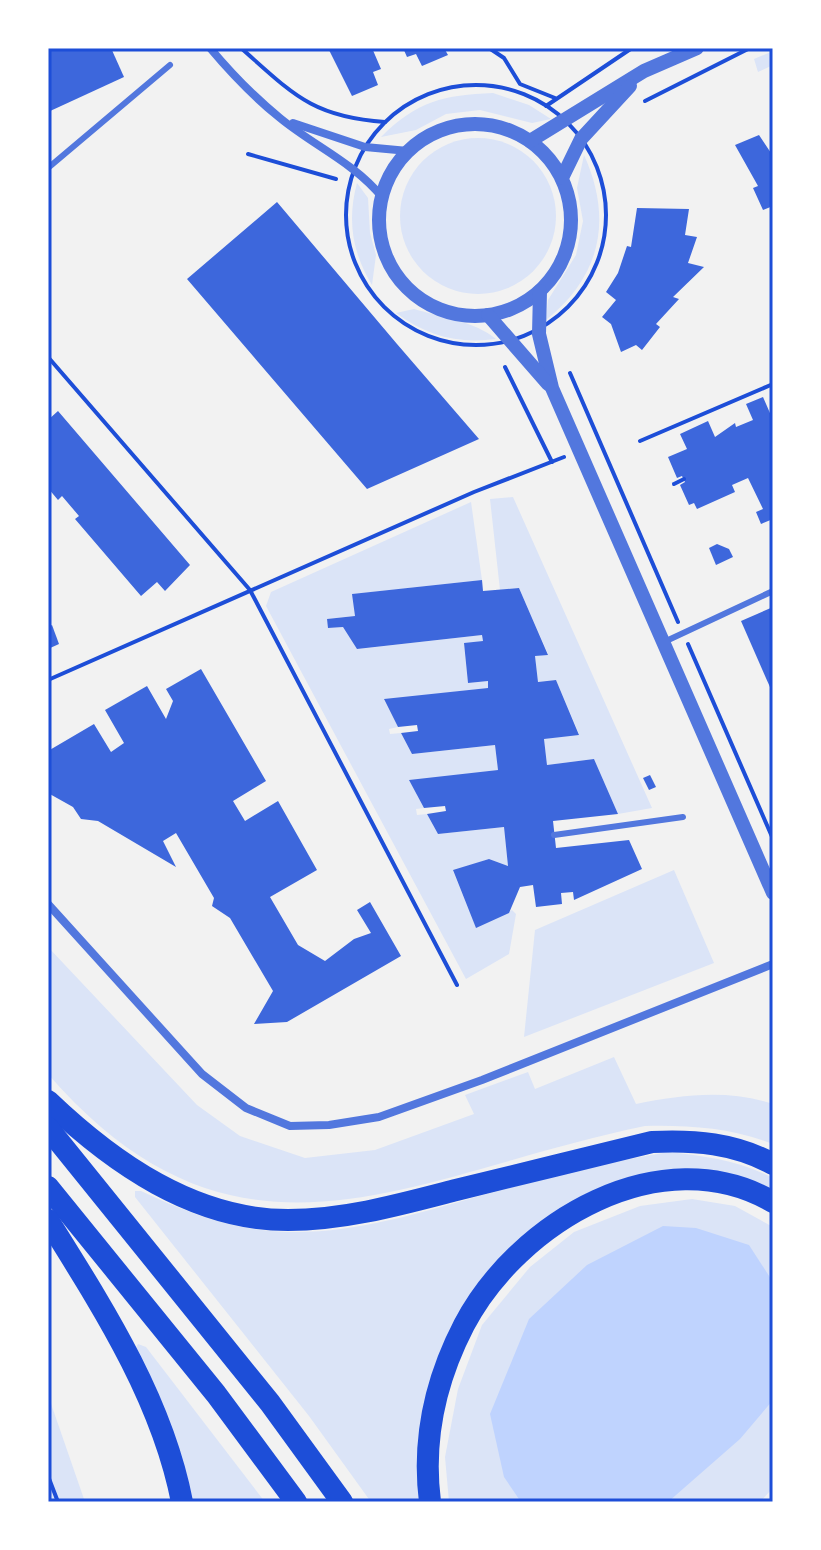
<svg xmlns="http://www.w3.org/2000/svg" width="821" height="1550" font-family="'Libre Baskerville',serif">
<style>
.green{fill:#dbe4f7}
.water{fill:#bfd3fe}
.building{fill:#3d67dc}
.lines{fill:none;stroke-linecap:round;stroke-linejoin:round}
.path{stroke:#1d4ed8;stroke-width:4}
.service{stroke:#5277de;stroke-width:6}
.minor{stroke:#5277de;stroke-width:8}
.tertiary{stroke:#5277de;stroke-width:14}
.trunk{stroke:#1d4ed8;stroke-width:22}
.neatline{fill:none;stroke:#1d4ed8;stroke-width:3}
</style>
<rect width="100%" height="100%" fill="#f2f2f2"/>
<g class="green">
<path d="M773,51V65L758,72L754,59Z"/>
<path d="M493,93L529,105L551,119L532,123L480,110L446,114L416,130L381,137C417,101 444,95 493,93Z"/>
<circle cx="478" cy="216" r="78"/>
<path d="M584,155C613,219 601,276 546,320L548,300L576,255L583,221L577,188Z"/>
<path d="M357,183L368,198L370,233L376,255L372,285C352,252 347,220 357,183Z"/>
<path d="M414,309C441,317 474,321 496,339C458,344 427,336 396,313Z"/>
<path d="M513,497L652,808L618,814L594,759L547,765L544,739L579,734L556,680L538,682L535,656L548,654L519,588L500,590L490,499Z"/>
<path d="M471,502L482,580L353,594L355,616L327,619L329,628L343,627L358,649L482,635L483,641L464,644L468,683L488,681V688L384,700L398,727L389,729L390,734L401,733L412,754L495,745L498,770L410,781L424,808L416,809L417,815L427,814L438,834L504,827L508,866L489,859L453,871L476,927L512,910L516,914L509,954L466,979L266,606L271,592Z"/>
<path d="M674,870L714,963L524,1037L535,930Z"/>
<path d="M48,947L197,1105L240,1136L305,1158L375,1150L474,1114L465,1095L528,1072L535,1089L614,1057L636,1104C682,1095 727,1089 773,1104V1144C732,1128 689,1125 645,1126C411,1174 240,1295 48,1074Z"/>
<path d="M669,1152C706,1156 740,1161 773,1178V1192C736,1181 700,1167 661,1171C575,1179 470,1264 443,1346C438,1360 438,1379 436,1394C431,1430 426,1466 421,1502H371L309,1416L135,1197V1191H141C179,1209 219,1225 262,1230C335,1239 410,1216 479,1196C542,1179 604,1162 669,1152Z"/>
<path d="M692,1199L735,1206L773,1227V1488L760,1502H449L445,1457L458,1389L482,1325L530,1267L574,1232L640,1206Z"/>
<path d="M138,1344L146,1347L265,1502H193L135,1349Z"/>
<path d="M48,1395L85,1502H48Z"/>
</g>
<path class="water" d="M663,1226L696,1228L749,1245L773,1282V1400L740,1439L668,1502H521L504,1477L490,1414L529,1319L587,1265Z"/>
<g class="building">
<path d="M48,48H111L124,77L48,112Z"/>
<path d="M328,48H372L381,69L373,72L378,85L352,96Z"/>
<path d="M403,48H444L448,55L422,66L416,54L407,57Z"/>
<path d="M759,135L773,156V206L763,210L753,188L758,186L735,145Z"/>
<path d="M277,202L397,344L479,439L367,489L187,279Z"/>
<path d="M637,208L689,209L685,235L697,237L688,263L704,267L673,297L679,299L656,324L660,327L642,350L636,345L621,352L611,324L602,317L616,300L606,292L618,273L627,246L631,247Z"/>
<path d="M763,397L773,420V519L761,524L756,512L763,509L748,478L732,485L735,492L697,509L694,503L689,505L680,485L685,482L682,476L677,478L668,457L687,449L680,434L708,421L715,437L735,423L736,427L753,420L746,404Z"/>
<path d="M58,411L190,565L165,591L157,582L141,596L75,519L79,516L62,496L58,500L48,488V420Z"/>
<path d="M717,544L729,549L733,557L716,565L709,548Z"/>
<path d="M482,580L483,591L519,588L548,655L535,656L538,682L556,680L579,735L544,739L547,765L594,759L618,814L553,821L556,848L629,840L642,869L574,900L573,892L561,893L562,904L536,907L533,885L520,887L509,913L476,928L453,870L489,859L508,866L504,827L438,834L427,814L446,811L445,806L424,808L409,780L498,770L495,745L412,754L401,733L418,731L417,725L398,727L384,699L488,688V681L468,683L464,643L483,641L482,635L357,649L343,627L328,628L327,619L355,616L352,594Z"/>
<path d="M773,607V694L741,621Z"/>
<path d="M52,625L59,644L48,649V627Z"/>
<path d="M201,669L266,781L233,801L245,821L278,801L317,870L270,897L298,945L325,961L354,939L371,933L357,910L370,902L401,956L287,1022L254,1024L273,991L230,918L212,906L214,898L176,833L163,841L176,867L98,821L81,819L73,807L48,793V751L94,724L111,752L124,743L105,710L147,686L166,719L173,701L166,689Z"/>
<path d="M650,775L656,787L649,790L643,778Z"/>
</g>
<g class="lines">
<g class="path">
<path d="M241,48C293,94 312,117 385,122"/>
<path d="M489,48L504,58L520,84L555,98"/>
<circle cx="476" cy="215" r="130"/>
<path d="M645,101L750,48"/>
<path d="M546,106L632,48"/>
<path d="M248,154L336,179"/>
<path d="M48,357L250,590L457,985"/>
<path d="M505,367L552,462"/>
<path d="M570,373L678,622"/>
<path d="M640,441L773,384"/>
<path d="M674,484L684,479"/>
<path d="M688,644L773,839"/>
<path d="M48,680L474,492L564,457"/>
<path d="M48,1476L58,1502"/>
</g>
<g class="service">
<path d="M48,168L170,65"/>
<path d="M664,642L773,591"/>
<path d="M554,835L683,817"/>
</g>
<g class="minor">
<path d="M210,48C231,73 254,97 280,118C314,146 353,162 382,197"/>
<path d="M293,123L365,147L408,151"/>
<path d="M48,904L202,1074L246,1108L290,1126L329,1125L379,1117L482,1080L773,964"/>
</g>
<g class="tertiary">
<circle cx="475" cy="220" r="96"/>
<path d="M530,141L644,71L697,48"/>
<path d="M562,178L581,139L630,86"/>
<path d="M540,291L539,334L552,388L773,893"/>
<path d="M488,315L548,384"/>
</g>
<g class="trunk">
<path d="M48,1101C113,1163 194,1220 288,1220C345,1220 402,1204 456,1190C521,1174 587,1158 652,1142C695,1140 734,1143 773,1164"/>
<path d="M48,1128L270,1403L342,1502"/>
<path d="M48,1187L216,1394L296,1502"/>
<path d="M48,1220C103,1308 162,1399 182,1502"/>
<path d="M430,1502C422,1439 435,1381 464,1325C518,1222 661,1137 773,1202"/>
</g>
</g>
<rect width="821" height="1550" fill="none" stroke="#ffffff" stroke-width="100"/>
<rect x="50" y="50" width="721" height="1450" class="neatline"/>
</svg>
